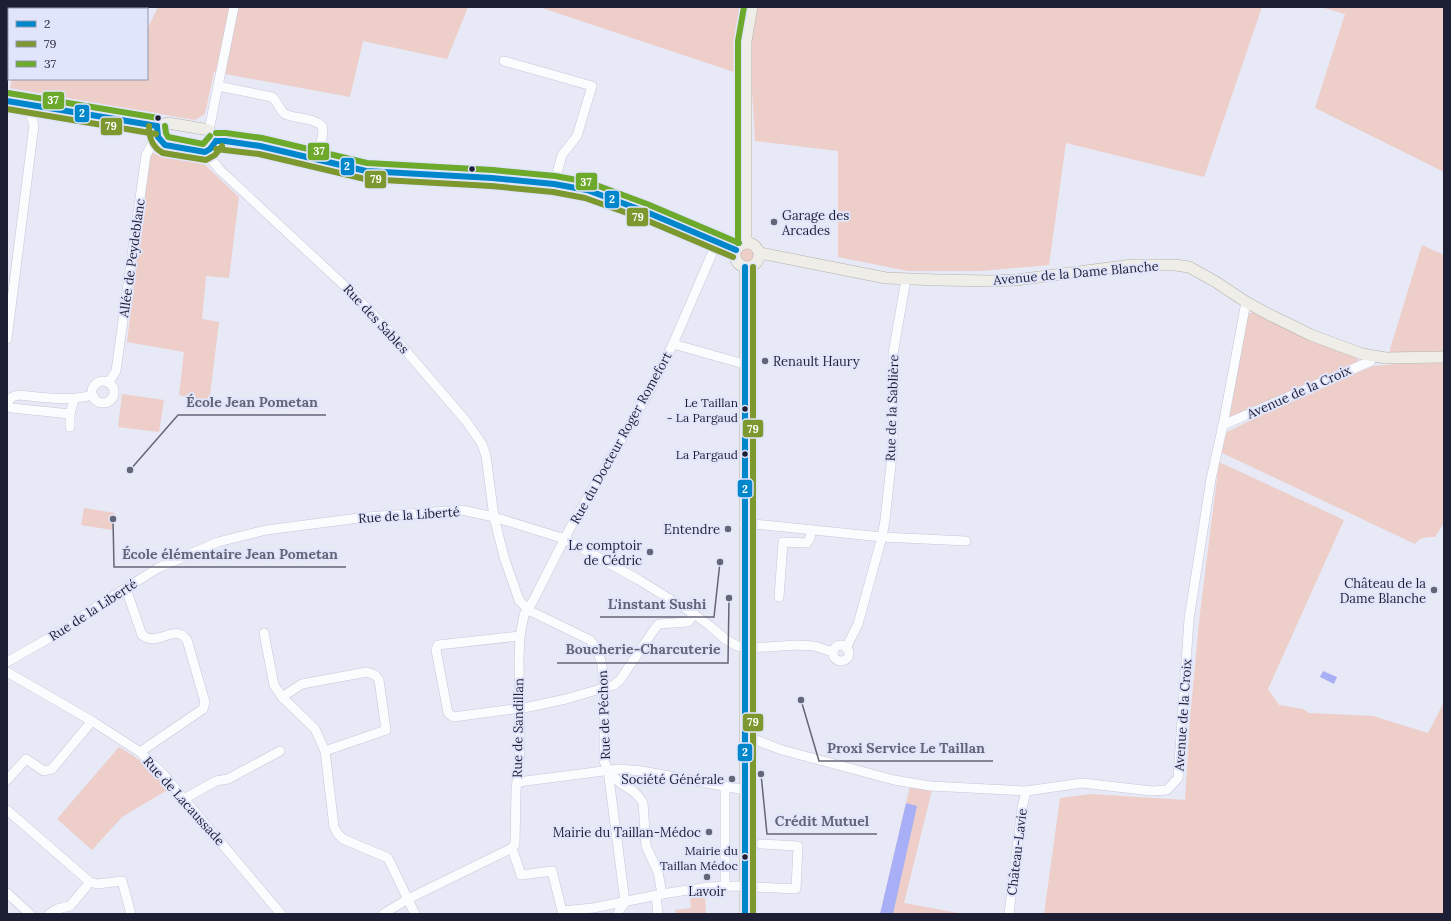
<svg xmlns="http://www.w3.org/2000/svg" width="1451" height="921" font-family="Lora,serif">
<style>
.green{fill:#edcec9}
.water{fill:#a9aff6}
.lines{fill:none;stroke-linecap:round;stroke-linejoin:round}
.minor-casing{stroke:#c5c7d8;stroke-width:10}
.major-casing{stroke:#b3b1ab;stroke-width:12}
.minor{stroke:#fbfcfe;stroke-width:9}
.major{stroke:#eeede8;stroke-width:11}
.bus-1-casing{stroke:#e1e5fc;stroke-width:9}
.bus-2-casing{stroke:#e1e5fc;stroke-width:9}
.bus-3-casing{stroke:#e1e5fc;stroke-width:9}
.bus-1{stroke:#0086cb;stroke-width:6}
.bus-2{stroke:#7c982e;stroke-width:6}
.bus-3{stroke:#6da92b;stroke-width:6}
.bus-dot{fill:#1d1f34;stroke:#e1e5fc;stroke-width:1.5}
.poi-dot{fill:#646678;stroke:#e1e5fc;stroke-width:1.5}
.labels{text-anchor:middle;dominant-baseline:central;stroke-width:4;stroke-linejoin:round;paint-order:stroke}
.bus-label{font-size:12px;fill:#1d1f34;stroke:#e1e5fc;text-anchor:end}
.poi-label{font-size:13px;fill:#1d1f34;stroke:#e1e5fc;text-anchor:end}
.street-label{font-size:13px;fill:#1d1f34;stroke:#e1e5fc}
.leader{fill:none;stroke:#646678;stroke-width:1.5}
.callout-dot{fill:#646678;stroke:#e1e5fc;stroke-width:1.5}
.callout-label{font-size:14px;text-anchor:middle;font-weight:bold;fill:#646678;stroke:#e1e5fc;stroke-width:4;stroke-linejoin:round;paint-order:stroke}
.line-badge{stroke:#e1e5fc;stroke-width:1.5}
.badge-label{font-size:11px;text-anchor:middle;font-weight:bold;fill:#fff}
</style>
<rect width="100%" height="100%" fill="#e7e9f6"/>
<g class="green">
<path d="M158,7H468L447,59L363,41L350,97L214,72L205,114L195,120L10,88L12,79H147V30Z"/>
<path d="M539,7H1262L1204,177L1066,143L1049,265L981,271H908L838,257V151L755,141L751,72H734Z"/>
<path d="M1320,7H1444V172L1315,108L1345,14Z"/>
<path d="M150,153L201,161L239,197L229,278L206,276L202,319L219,322L209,403L179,395L184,352L127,342Z"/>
<path d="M1422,245L1444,255V354L1390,355V349Z"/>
<circle cx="747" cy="255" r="9"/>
<path d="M1255,312L1323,345L1357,358L1358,361L1356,364L1231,418L1228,415L1248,314Z"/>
<path d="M1444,363V523L1435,537C1428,537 1419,537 1415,544L1220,452L1227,432L1253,419L1373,366L1396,364Z"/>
<path d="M122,394L164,400L159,432L118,427Z"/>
<path d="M1219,462L1344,520L1268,689L1279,705L1303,709L1309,713L1373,716L1428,733L1444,702V914H1044L1060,798L1091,794L1185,800L1190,718L1200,613Z"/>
<path d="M84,508L115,513L112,530L81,525Z"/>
<path d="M119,747C142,760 151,770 169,789L122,817L92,850L57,819Z"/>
<path d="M910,786L932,790L904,903L958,913V914H880Z"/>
<path d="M705,894L706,914H676L675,910L691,908L690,896Z"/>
</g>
<g class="water">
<path d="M1323,671L1337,677L1334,684L1320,677Z"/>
<path d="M906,803L917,806L893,914H880Z"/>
</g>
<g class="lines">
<g class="minor-casing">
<g id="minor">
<path d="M504,61L592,86L577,136L562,155L554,184"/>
<path d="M218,86L272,97C278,102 280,111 285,114C297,120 310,116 322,126L323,133L317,160"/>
<path d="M209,130L234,7"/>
<path d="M205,152L220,170L348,289L388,330L466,421L482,444L486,456L494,517L504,557L519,600L528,610L590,640L597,649L602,665L604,688V761L608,770L625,902L619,911L618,914"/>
<path d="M7,339L34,125L27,104"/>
<path d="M673,344L744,364"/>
<circle cx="103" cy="392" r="11"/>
<path d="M108,383L116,371L146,155L157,135"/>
<path d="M74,399L70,414L12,408L9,407C7,399 11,397 18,395C43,397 68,402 92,395"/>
<path d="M70,414V427"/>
<path d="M1223,425L1371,361L1372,357"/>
<path d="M744,523L882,537L966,541"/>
<path d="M126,589L142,635C158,648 175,622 187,640L205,702L203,709L140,752"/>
<path d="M779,597L783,542L807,543L810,538L811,530"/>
<path d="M264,633L274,685L282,697L315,729L325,751L334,827L338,834L343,839L388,858L415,914"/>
<path d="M520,636L438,645L436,650L448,713L453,717L529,707L566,699L614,685L620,680L656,627L659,624L688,622L694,614"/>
<circle cx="841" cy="653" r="8"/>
<path d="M846,648L858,624L882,537L885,520L893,447V354L906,279"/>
<path d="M7,662L67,628L99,605L158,568L218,542L266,530L367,517L462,510L494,517L565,539L639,580L694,614L710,626L725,639L737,646L750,648L797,645L814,646L833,652"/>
<path d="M7,672L92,721L140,752L163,774L281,914"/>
<path d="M282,697L302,684L367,672L375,675L379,680L386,730L325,751"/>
<path d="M745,739L756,740L782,750L894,780L930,786L1026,791L1082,783L1152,791L1167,790L1178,778L1189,619L1211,479L1223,425L1246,302"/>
<path d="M608,770C611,774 615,779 619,782C628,789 638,792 643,803L646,846L658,872L662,894"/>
<path d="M7,780L26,759L44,771L52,769L92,721"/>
<path d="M518,782L619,769L642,771L745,790"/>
<path d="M184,799L216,781L228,779L280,751"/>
<path d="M7,810L90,882L97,884L122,881L131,914"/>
<path d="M512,848L515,844L516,791L520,750L519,658L520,636L524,615L533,601L569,530L648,394L673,344L717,242"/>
<path d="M512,848L521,875L552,871L562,911L593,908L662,894L708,887L736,886L796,889L798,846L761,844"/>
<path d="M725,886V787"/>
<path d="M7,893L30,914"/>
<path d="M656,896L658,914"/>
<path d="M49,914L57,909L70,906L90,882"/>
<path d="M383,914L408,899L512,848"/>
<path d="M1009,914L1022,808L1026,791"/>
</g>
</g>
<g class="major-casing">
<g id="major">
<path d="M7,101L157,126"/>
<path d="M157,126C157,135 158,140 165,145L205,152L210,149L216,141"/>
<path d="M157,126L168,123L209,130L214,136L216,141"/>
<path d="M216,141H225L260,146L366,171L492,178L554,184L587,190L644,211L736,250"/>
<circle cx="747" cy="255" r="12"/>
<path d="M746,243V41L752,7"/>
<path d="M760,253L886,278L938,280L990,281L1016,280L1132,265H1175L1189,267L1216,282L1246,302L1270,315L1311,335L1362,354L1386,358L1444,357"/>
<path d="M745,914V267"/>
</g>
</g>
<use href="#minor" class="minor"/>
<use href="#major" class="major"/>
<g class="bus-1-casing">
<g id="bus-1">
<path d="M7,101L157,126"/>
<path d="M157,126L158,137L165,145L205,152L210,149L216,141"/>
<path d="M216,141H225L260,146L366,171L492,178L554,184L587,190L644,211L736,250"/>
<path d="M745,267V914"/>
</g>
</g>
<g class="bus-2-casing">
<g id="bus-2">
<path d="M7,109L156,134"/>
<path d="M149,126C149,138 152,147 163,153L206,160L215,155L222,146"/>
<path d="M216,149L259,154L365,179L491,186L553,192L585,198L641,218L733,257"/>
<path d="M753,267V914"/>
</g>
</g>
<g class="bus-3-casing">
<g id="bus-3">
<path d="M8,93L158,118"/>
<path d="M165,126L166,133L168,137L203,144L210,136"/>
<path d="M216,133H226L262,138L367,163L493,170L555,176L588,182L647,204L739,243"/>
<path d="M738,243V41L744,7"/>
</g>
</g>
<use href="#bus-1" class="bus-1"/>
<use href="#bus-2" class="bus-2"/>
<use href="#bus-3" class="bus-3"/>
</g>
<g class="bus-dot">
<circle cx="158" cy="118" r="3.5"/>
<circle cx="472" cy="169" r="3.5"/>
<circle cx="745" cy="409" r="3.5"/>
<circle cx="745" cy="454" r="3.5"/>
<circle cx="745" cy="857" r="3.5"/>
</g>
<g class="poi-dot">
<circle cx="774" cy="222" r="4"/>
<circle cx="765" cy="361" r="4"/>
<circle cx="728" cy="529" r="4"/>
<circle cx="650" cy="552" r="4"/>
<circle cx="1434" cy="590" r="4"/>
<circle cx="732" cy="779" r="4"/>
<circle cx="709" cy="832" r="4"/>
<circle cx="707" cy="877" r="4"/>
</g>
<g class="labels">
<g class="bus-label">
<text x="738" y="402">Le Taillan<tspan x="738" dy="15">- La Pargaud</tspan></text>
<text x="738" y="454">La Pargaud</text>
<text x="738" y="850">Mairie du<tspan x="738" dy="15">Taillan Médoc</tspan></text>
</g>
<g class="poi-label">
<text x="782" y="215" text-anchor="start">Garage des<tspan x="782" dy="15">Arcades</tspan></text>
<text x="773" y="361" text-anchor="start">Renault Haury</text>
<text x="720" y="529">Entendre</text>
<text x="642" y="545">Le comptoir<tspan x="642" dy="15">de Cédric</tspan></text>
<text x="1426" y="583">Château de la<tspan x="1426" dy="15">Dame Blanche</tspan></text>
<text x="724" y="779">Société Générale</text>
<text x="701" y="832">Mairie du Taillan-Médoc</text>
<text x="707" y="891" text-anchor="middle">Lavoir</text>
</g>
<g class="street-label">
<text transform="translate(132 258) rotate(-82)">Allée de Peydeblanc</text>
<text transform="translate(1076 273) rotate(-5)">Avenue de la Dame Blanche</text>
<text transform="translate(376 319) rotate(47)">Rue des Sables</text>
<text transform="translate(1299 392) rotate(-24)">Avenue de la Croix</text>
<text transform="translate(892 408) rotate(-88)">Rue de la Sablière</text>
<text transform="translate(621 438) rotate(-61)">Rue du Docteur Roger Romefort</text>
<text transform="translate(409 515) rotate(-4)">Rue de la Liberté</text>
<text transform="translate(93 610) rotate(-33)">Rue de la Liberté</text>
<text transform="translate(604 715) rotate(-92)">Rue de Péchon</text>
<text transform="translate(1183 715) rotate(-86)">Avenue de la Croix</text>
<text transform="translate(518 728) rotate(-89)">Rue de Sandillan</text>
<text transform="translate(184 801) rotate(48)">Rue de Lacaussade</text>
<text transform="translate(1017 852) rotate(-83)">Château-Lavie</text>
</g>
</g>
<path class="leader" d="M130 470L178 415H326M113 519L114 567H346M720 562L714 617H600M729 598L728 663H557M801 700L819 761H993M761 774L767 834H877"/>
<g class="callout-dot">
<circle cx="130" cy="470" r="4"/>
<circle cx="113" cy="519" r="4"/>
<circle cx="720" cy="562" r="4"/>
<circle cx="729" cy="598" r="4"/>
<circle cx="801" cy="700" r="4"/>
<circle cx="761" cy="774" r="4"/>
</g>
<g class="callout-label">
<text x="252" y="407">École Jean Pometan</text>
<text x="230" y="559">École élémentaire Jean Pometan</text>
<text x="657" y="609">L'instant Sushi</text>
<text x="643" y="654">Boucherie-Charcuterie</text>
<text x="906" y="753">Proxi Service Le Taillan</text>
<text x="822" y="826">Crédit Mutuel</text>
</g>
<g class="line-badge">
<rect x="42" y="91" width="23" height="19" rx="4" fill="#6da92b"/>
<rect x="74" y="104" width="16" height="19" rx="4" fill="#0086cb"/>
<rect x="100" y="117" width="23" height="19" rx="4" fill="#7c982e"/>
<rect x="307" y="142" width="23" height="19" rx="4" fill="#6da92b"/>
<rect x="340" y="157" width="15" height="19" rx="4" fill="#0086cb"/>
<rect x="364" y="170" width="23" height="19" rx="4" fill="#7c982e"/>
<rect x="575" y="172" width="23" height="19" rx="4" fill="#6da92b"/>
<rect x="604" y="190" width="16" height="19" rx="4" fill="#0086cb"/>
<rect x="626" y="207" width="23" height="20" rx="4" fill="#7c982e"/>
<rect x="742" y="419" width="22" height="19" rx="4" fill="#7c982e"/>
<rect x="737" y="479" width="16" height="19" rx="4" fill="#0086cb"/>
<rect x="742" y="713" width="22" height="19" rx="4" fill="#7c982e"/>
<rect x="737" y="743" width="16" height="19" rx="4" fill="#0086cb"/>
</g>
<g class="badge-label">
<text x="53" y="104">37</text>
<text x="82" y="117">2</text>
<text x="111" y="130">79</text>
<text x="319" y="155">37</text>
<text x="347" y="170">2</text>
<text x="376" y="183">79</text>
<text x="586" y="186">37</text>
<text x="612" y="203">2</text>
<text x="638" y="221">79</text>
<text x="753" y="433">79</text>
<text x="745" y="493">2</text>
<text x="753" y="726">79</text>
<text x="745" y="756">2</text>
</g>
<rect width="1451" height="921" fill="none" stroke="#1d1f34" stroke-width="16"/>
<rect x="8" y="8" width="140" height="72" fill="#e1e5fc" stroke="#9396ac"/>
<rect x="16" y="21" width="20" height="6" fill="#0086cb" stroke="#9396ac"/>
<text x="44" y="28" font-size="12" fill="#1d1f34">2</text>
<rect x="16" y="41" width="20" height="6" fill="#7c982e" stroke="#9396ac"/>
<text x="44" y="48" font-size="12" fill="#1d1f34">79</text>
<rect x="16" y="61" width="20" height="6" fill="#6da92b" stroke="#9396ac"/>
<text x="44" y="68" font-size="12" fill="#1d1f34">37</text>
</svg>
